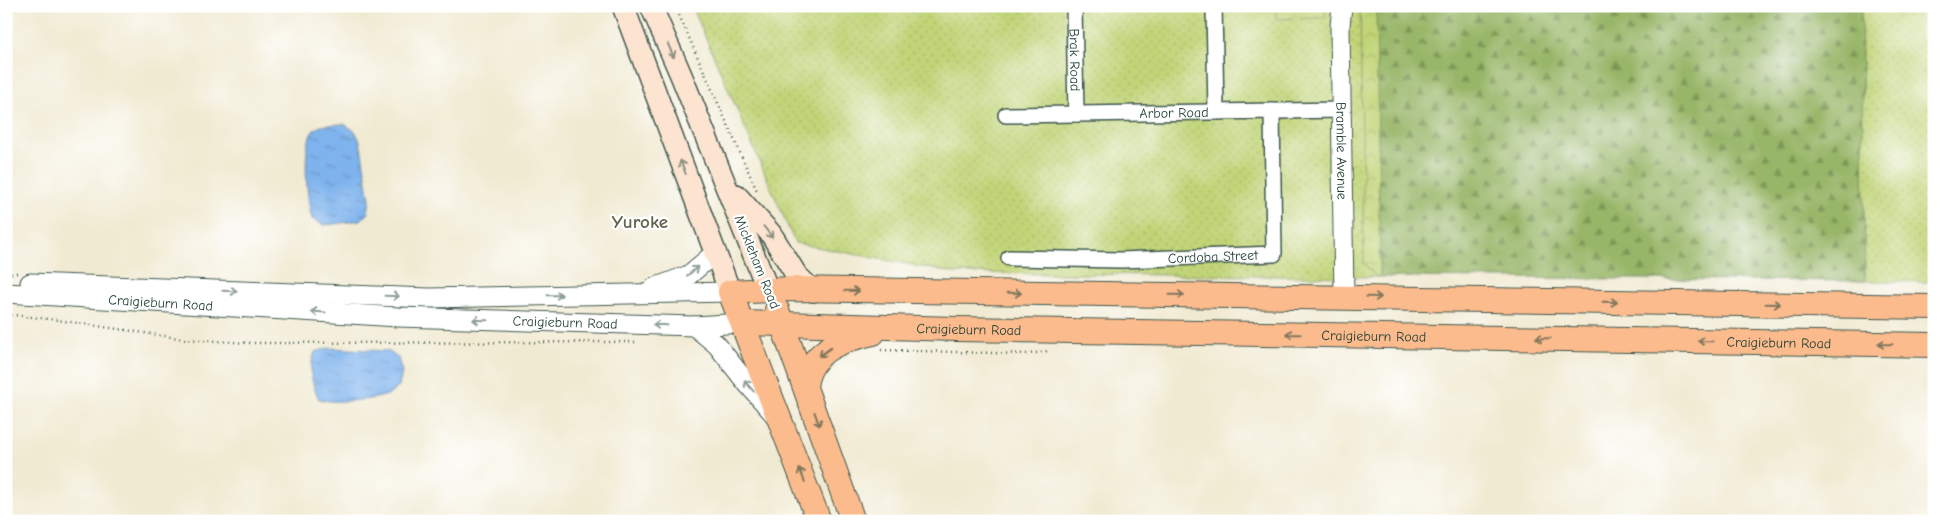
<svg xmlns="http://www.w3.org/2000/svg" width="1940" height="527" font-family="'Comic Neue',sans-serif">
<style>
.grass{fill:url(#grass-dots);stroke:#708856}
.forest{fill:url(#forest-firs);stroke:#5c7a4e}
.park{fill:url(#park-crowns);stroke:#708856}
.water{fill:url(#water-ripples);stroke:#4f7890}
.lines{fill:none;stroke-linecap:round;stroke-linejoin:round}
.minor-casing{stroke:#3e574c;stroke-width:18}
.tertiary-casing{stroke:#3e574c;stroke-width:21}
.secondary-casing{stroke:#3e574c;stroke-width:24}
.primary-casing{stroke:#3e574c;stroke-width:26}
.path{stroke:#3e574c;stroke-width:2.5;stroke-dasharray:1 4;stroke-linecap:butt}
.minor{stroke:#fff;stroke-width:15}
.tertiary{stroke:#fff;stroke-width:19}
.secondary{stroke:#fde4d1;stroke-width:21}
.primary{stroke:#fbbb8d;stroke-width:24}
.oneway{stroke:#8e9082}
.oneway2{stroke:#8f9e9a}
.oneway3{stroke:#82765c}
.labels{text-anchor:middle;dominant-baseline:central;stroke-width:4.5;stroke-linejoin:round;paint-order:stroke}
.street-label{font-size:14px;fill:#1f3d34;stroke:#fff}
.district-label{font-size:19px;font-weight:bold;fill:#63664d;stroke:#fff}
</style>
<defs>
<pattern id="grass-dots" width="8" height="8" patternUnits="userSpaceOnUse" patternTransform="scale(1.25)"><rect width="8" height="8" fill="#c1d477"/><path d="M2 2h.1M6 6h.1" fill="none" stroke="#a5b768" stroke-width="1.8" stroke-linecap="round"/></pattern>
<pattern id="forest-firs" width="22" height="20" patternUnits="userSpaceOnUse" patternTransform="scale(1.25)"><rect width="22" height="20" fill="#98b668"/><path d="M5 1l3.5 6h-7zM16 11l3.5 6h-7z" fill="#7b9556"/></pattern>
<pattern id="park-crowns" width="20" height="18" patternUnits="userSpaceOnUse" patternTransform="scale(1.25)"><rect width="20" height="18" fill="#c1d477"/><path d="M2 6a3 3 0 1 1 6 0M12 15a3 3 0 1 1 6 0" fill="none" stroke="#a5b768"/></pattern>
<pattern id="water-ripples" width="26" height="14" patternUnits="userSpaceOnUse" patternTransform="scale(1.25)"><rect width="26" height="14" fill="#7fb3ed"/><path d="M2 4q2-2 4 0t4 0M15 11q2-2 4 0t4 0" fill="none" stroke="#6793c1"/></pattern>
</defs>
<rect width="100%" height="100%" fill="#fff"/>
<filter id="ink" filterUnits="userSpaceOnUse"><feTurbulence type="fractalNoise" baseFrequency=".02" numOctaves="2"/><feDisplacementMap in="SourceGraphic" scale="10" xChannelSelector="R" yChannelSelector="G"/><feConvolveMatrix kernelMatrix="1 2 1 2 8 2 1 2 1" color-interpolation-filters="sRGB"/></filter>
<filter id="wash" filterUnits="userSpaceOnUse"><feTurbulence type="fractalNoise" baseFrequency=".0096" numOctaves="4" result="noise"/><feDisplacementMap in="SourceGraphic" scale="20" xChannelSelector="R" yChannelSelector="G"/><feGaussianBlur stdDeviation="1.12" result="paint"/><feColorMatrix in="noise" values="0 0 0 0 0 0 0 0 0 0 0 0 0 0 0 0 0 1.4 0 .05"/><feComposite in="paint" operator="in"/></filter>
<g filter="url(#wash)">
<rect width="100%" height="100%" fill="#f1ead2"/>
<g class="grass">
<path d="M692,6H1376L1380,277L954,273L795,243Z"/>
<path d="M1861,6H1934V282L1865,281Z"/>
</g>
<path class="forest" d="M1376,6H1861L1865,281L1380,277Z"/>
<g class="park">
<path d="M1276,6H1326L1325,18L1276,19Z"/>
<path d="M1360,6H1376L1380,277H1377L1364,264Z"/>
</g>
<g class="water">
<path d="M344,124L355,131L360,141L370,199L368,213L361,220L342,223L324,225L312,219C307,202 301,143 314,130C322,123 334,125 344,124Z"/>
<path d="M329,348L388,351L398,358L402,372L399,386C396,388 393,392 390,394C376,400 333,404 319,399C311,382 308,370 315,352Z"/>
</g>
</g>
<g filter="url(#ink)">
<g class="lines">
<g class="minor-casing">
<g id="minor">
<path id="s1" d="M1074,6L1076,114"/>
<path d="M1214,6L1216,112"/>
<path id="s2" d="M1006,115L1342,110"/>
<path id="s3" d="M1009,258L1121,260L1274,254L1272,111"/>
</g>
</g>
<g class="tertiary-casing">
<g id="tertiary">
<path id="s4" d="M1342,6L1340,26L1344,297"/>
<path d="M30,283L429,298L730,292"/>
<path d="M654,288L689,275L716,252"/>
<path id="s5" d="M6,293L398,317L694,326L743,323"/>
<path d="M694,326L717,345L745,381L774,414"/>
</g>
</g>
<g class="secondary-casing">
<g id="secondary">
<path d="M623,6L730,292"/>
<path d="M651,6L681,75L768,290"/>
<path d="M736,195L771,234L797,276L813,291"/>
</g>
</g>
<g class="primary-casing">
<g id="primary">
<path d="M777,310L853,521"/>
<path id="s6" d="M743,323L956,329L1934,345"/>
<path d="M805,386C810,350 841,340 873,333"/>
<path d="M819,521L730,292L792,289L1934,307"/>
</g>
</g>
<g class="path">
<path d="M675,6L757,191"/>
<path d="M6,274L17,273"/>
<path d="M6,314L57,320L185,339L249,343L637,342"/>
<path d="M881,350L1029,354L1048,351"/>
</g>
<use href="#minor" class="minor"/>
<use href="#tertiary" class="tertiary"/>
<use href="#secondary" class="secondary"/>
<use href="#primary" class="primary"/>
</g>
<defs><path id="oneway-shaft" d="M-6 0H5M1.5-3L5.5 0L1.5 3" fill="none" stroke-width="1.6" stroke-linecap="round" stroke-linejoin="round" transform="scale(1.25)"/></defs>
<g class="oneway">
<use href="#oneway-shaft" transform="translate(671 51) rotate(66)"/>
<use href="#oneway-shaft" transform="translate(683 167) rotate(-111)"/>
<use href="#oneway-shaft" transform="translate(768 232) rotate(52)"/>
</g>
<g class="oneway2">
<use href="#oneway-shaft" transform="translate(693 271) rotate(-38)"/>
<use href="#oneway-shaft" transform="translate(230 291) rotate(2)"/>
<use href="#oneway-shaft" transform="translate(555 295) rotate(-1)"/>
<use href="#oneway-shaft" transform="translate(392 296) rotate(2)"/>
<use href="#oneway-shaft" transform="translate(318 312) rotate(-176)"/>
<use href="#oneway-shaft" transform="translate(480 320) rotate(-178)"/>
<use href="#oneway-shaft" transform="translate(660 325) rotate(-178)"/>
<use href="#oneway-shaft" transform="translate(749 386) rotate(-131)"/>
</g>
<g class="oneway3">
<use href="#oneway-shaft" transform="translate(852 291) rotate(1)"/>
<use href="#oneway-shaft" transform="translate(1014 293) rotate(1)"/>
<use href="#oneway-shaft" transform="translate(1177 295) rotate(1)"/>
<use href="#oneway-shaft" transform="translate(1374 297) rotate(1)"/>
<use href="#oneway-shaft" transform="translate(1610 302) rotate(1)"/>
<use href="#oneway-shaft" transform="translate(1773 304) rotate(1)"/>
<use href="#oneway-shaft" transform="translate(1293 334) rotate(-179)"/>
<use href="#oneway-shaft" transform="translate(1543 338) rotate(-179)"/>
<use href="#oneway-shaft" transform="translate(1705 341) rotate(-179)"/>
<use href="#oneway-shaft" transform="translate(1885 344) rotate(-179)"/>
<use href="#oneway-shaft" transform="translate(825 352) rotate(143)"/>
<use href="#oneway-shaft" transform="translate(817 419) rotate(70)"/>
<use href="#oneway-shaft" transform="translate(802 475) rotate(-111)"/>
</g>
</g>
<g class="labels">
<g class="street-label">
<text stroke="none"><textPath href="#s1" startOffset="54">Brak Road</textPath></text>
<text stroke="none"><textPath href="#s2" startOffset="168">Arbor Road</textPath></text>
<text stroke="none"><textPath href="#s4" startOffset="145">Bramble Avenue</textPath></text>
<text stroke="none"><textPath href="#s3" startOffset="204">Cordoba Street</textPath></text>
<text transform="translate(757 262) rotate(68)">Mickleham Road</text>
<text stroke="none"><textPath href="#s5" startOffset="155">Craigieburn Road</textPath></text>
<text stroke="none"><textPath href="#s5" startOffset="560">Craigieburn Road</textPath></text>
<text stroke="none"><textPath href="#s6" startOffset="226">Craigieburn Road</textPath></text>
<text stroke="none"><textPath href="#s6" startOffset="631">Craigieburn Road</textPath></text>
<text stroke="none"><textPath href="#s6" startOffset="1036">Craigieburn Road</textPath></text>
</g>
<g class="district-label">
<text x="640" y="222">Yuroke</text>
</g>
</g>
<rect width="1940" height="527" fill="none" stroke="#fff" stroke-width="25"/>
</svg>
